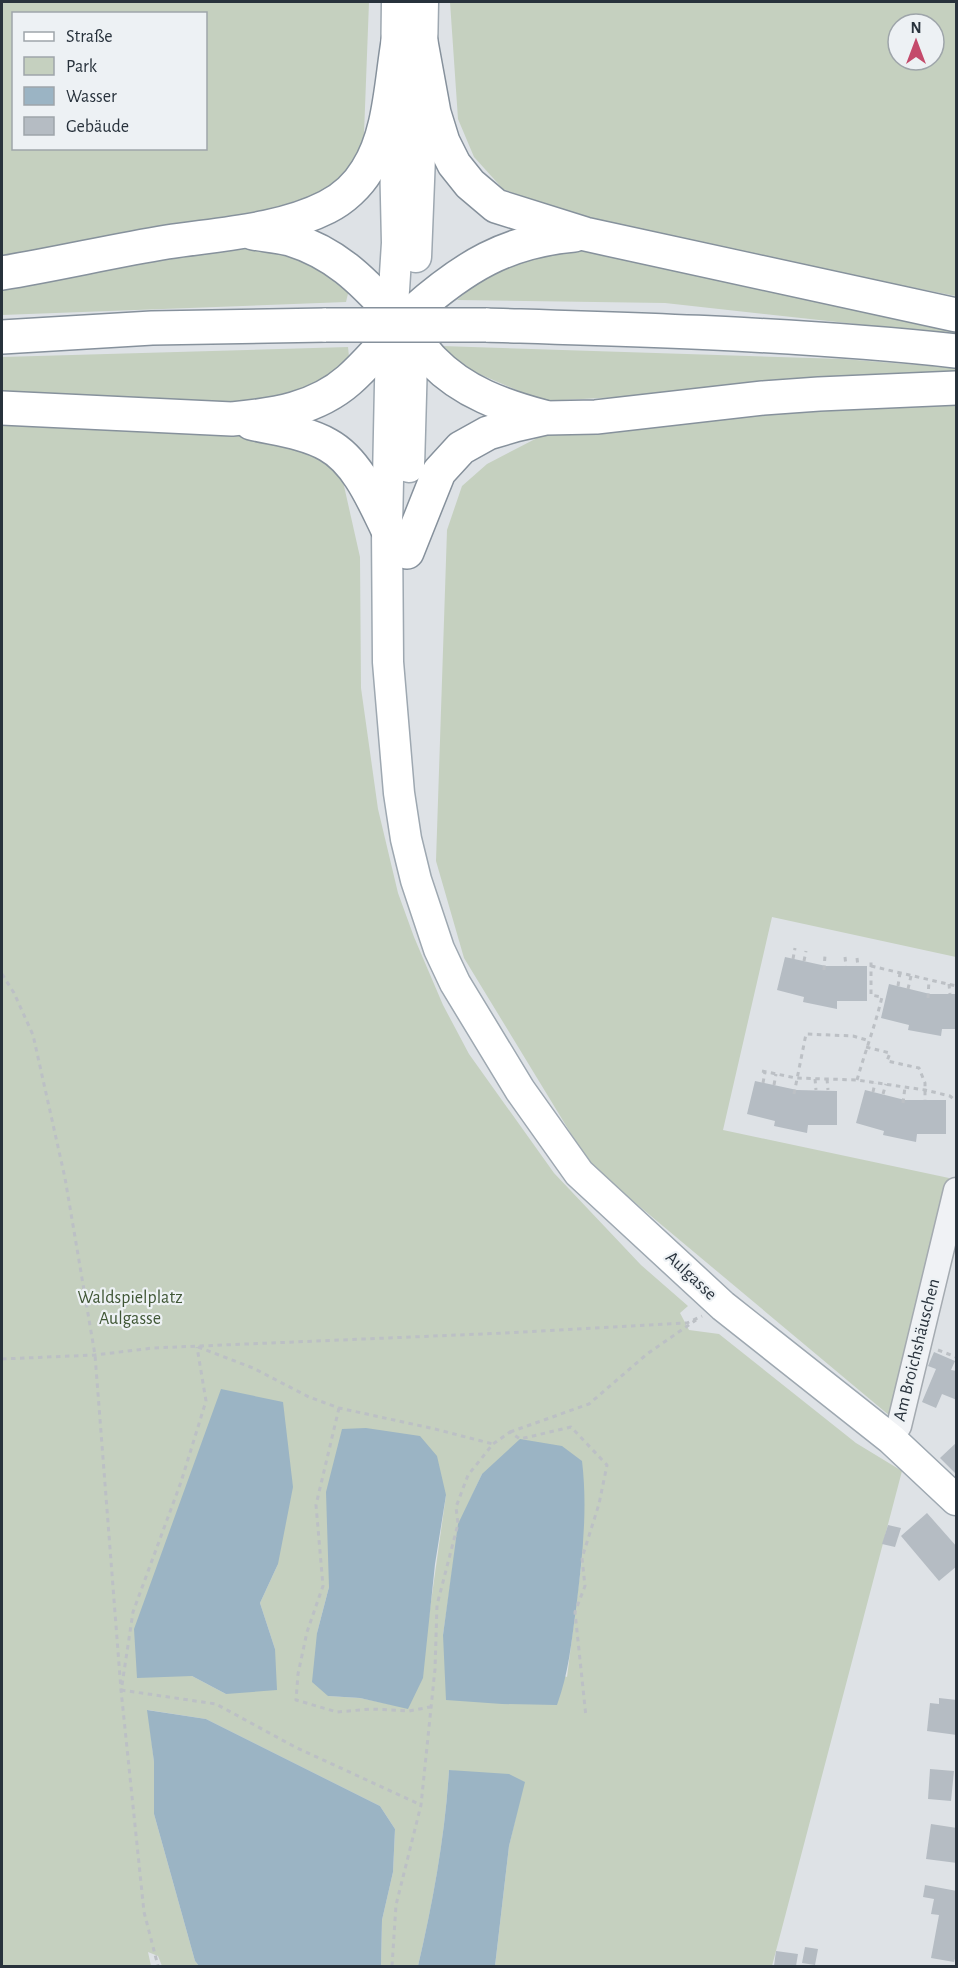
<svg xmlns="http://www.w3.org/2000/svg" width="958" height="1968" font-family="'Alegreya Sans',sans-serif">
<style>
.green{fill:#c5d0bf;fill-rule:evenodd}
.water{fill:#9bb4c4}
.building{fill:#b5bcc3}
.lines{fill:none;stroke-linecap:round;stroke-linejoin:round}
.minor-casing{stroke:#a4aab0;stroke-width:27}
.major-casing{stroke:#9ea8b1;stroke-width:33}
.highway-casing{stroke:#86919c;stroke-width:36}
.path{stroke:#bcc0c5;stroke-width:3;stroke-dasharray:4.5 4.5;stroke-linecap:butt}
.minor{stroke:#f0f2f5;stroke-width:24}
.major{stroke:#fff;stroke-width:30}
.highway{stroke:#fff;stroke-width:33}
.highway-bridge-casing{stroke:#86919c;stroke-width:36;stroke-linecap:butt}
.highway-bridge{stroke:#fff;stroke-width:33}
.labels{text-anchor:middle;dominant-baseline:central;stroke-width:4.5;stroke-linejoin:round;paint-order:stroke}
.street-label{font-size:18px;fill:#28323c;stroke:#edf1f4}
.park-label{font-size:18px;fill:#405736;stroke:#edf1f4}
</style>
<rect width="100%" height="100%" fill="#dee2e6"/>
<g class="green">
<path d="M2,2H369L363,160L329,190L268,210L2,259ZM14,14H206V148H14Z"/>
<path d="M450,2H956V296L598,226L503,189L474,157L458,119ZM898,24H934V60H898Z"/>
<path d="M232,244L306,259L351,281L346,302L2,315V287Z"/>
<path d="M601,250L956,328V335L665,303L457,300L490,272L539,254Z"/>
<path d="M441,346L843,359L956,368V380L542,401L463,367Z"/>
<path d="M348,347L350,366L317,388L236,409L2,397V357Z"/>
<path d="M956,397V957L772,917L723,1130L949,1178L890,1416L590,1165L464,958L436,861L447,530L462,486L487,464L541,436Z"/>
<path d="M2,424L235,435L286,443L313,452L342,477L360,557L361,688L378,809L398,893L414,937L443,1005L469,1054L554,1173L641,1265L688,1306L680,1313L689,1330L719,1334L856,1443L902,1471L772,1966H495L509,1846L524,1782L449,1770C445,1836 433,1903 418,1966H381L382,1920L393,1872L395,1829L380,1806L206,1719L148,1710L154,1762V1814L195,1961L199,1966H162L158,1956L148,1952L151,1966H2ZM482,1474L582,1558L567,1677L443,1635L459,1524ZM446,1495L429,1616L408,1708L360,1698L328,1696L317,1633L329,1587ZM278,1564L260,1603L275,1649L226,1694L192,1676Z"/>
</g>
<g class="water">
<path d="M221,1389L283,1402L293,1487L278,1564L260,1603L275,1649L277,1690L226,1694L192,1676L137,1678L134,1629Z"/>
<path d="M366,1428L420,1436L437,1456L446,1495L435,1564L423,1678L408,1709L360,1698L328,1696L312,1682L317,1633L329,1587L326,1492L342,1429Z"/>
<path d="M520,1439L562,1446L582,1461C588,1511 582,1560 576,1609C571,1644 569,1672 557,1705L502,1704L446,1700L443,1635L458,1524L482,1474Z"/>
<path d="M147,1710L206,1719L380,1806L395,1829L393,1872L382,1920L381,1966H199L195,1961L154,1814V1762Z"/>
<path d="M449,1770L509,1774L525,1782L509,1846L495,1966H418C433,1902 445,1836 449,1770Z"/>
</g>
<g class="building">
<path d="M785,957L826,966H867V1001H837V1009L803,1002L804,997L777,990Z"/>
<path d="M889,984L930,994H956V1029H942L941,1036L908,1030L909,1025L881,1018Z"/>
<path d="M755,1081L797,1090L837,1091V1125H808L807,1133L774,1126L775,1121L747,1114Z"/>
<path d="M865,1090L905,1100H946V1134H917L916,1142L883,1135L884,1131L856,1123Z"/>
<path d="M934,1352L955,1361L951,1370L957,1371V1400L942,1394L936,1408L922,1402L936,1369L928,1366Z"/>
<path d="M957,1442V1475L940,1458Z"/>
<path d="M927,1513L957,1547V1566L939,1581L901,1536Z"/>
<path d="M888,1525L901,1528L895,1547L882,1544Z"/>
<path d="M939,1698L957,1700V1735L927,1731L930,1703L939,1704Z"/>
<path d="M930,1769L954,1771L951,1801L928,1799Z"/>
<path d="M931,1824L957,1828V1863L926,1859Z"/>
<path d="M925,1885L957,1891V1952L954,1962L931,1958L939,1915L931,1914L934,1899L923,1897Z"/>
<path d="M805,1947L818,1949L815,1965L802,1963Z"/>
<path d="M776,1951L798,1954L796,1966H774Z"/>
</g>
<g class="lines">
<g class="minor-casing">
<path id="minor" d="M891,1439L899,1426L956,1190"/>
</g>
<g class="major-casing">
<g id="major">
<path d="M397,2L395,155L397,243L391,337L387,528L388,662L399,793L406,839L416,880L439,949L455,983L520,1090L579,1173L723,1306L891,1439L956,1500"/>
<path d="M416,257L420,156L423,2"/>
<path d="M409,467L413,323"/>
</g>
</g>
<g class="highway-casing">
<g id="highway">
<path d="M421,42L434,113L443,142L454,164L470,184L496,206L585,234L956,315"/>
<path d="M253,233C265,235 278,236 290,239C335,253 361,279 392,313"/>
<path d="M2,273C57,264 112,251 167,242C219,234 280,231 327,207C343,199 358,185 367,170C390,134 391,84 398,42"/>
<path d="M413,312C464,267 506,241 574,235"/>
<path d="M486,325C643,330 801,334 956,351"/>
<path d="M413,335C419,343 425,353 433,361C463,392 503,406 544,417"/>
<path d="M2,337L152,328L326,325"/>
<path d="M2,408L232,419C274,415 316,409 349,380C364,367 377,351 391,337"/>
<path d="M251,423C276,429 305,432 328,445C357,461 373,499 387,528"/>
<path d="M407,552L439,472L461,448L488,433L515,425L546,418L596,417L763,398L819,394L956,388"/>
</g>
</g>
<g class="path">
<path d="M845,957L846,966"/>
<path d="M857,958L858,966"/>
<path d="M793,959L795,948"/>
<path d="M804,961L806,951"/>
<path d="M871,966L956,986"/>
<path d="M824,970L825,955"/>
<path d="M2,974L14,993L33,1035L65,1178L95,1355L121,1690L144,1912L158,1966"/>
<path d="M949,984L950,994"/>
<path d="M898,986L900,973"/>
<path d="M908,989L911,976"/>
<path d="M928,998L929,980"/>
<path d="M866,1047L890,1053L887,1061L919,1068L925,1083V1100"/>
<path d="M762,1071L796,1078L857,1080L925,1090L950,1096L956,1101"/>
<path d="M815,1079L816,1090"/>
<path d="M827,1079L828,1090"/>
<path d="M857,1080C865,1052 875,1026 882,997L871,995V959"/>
<path d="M763,1083L765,1072"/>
<path d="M774,1085L776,1074"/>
<path d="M873,1092L875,1083"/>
<path d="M794,1094L806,1034L853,1036L870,1041"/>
<path d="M883,1094L886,1084"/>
<path d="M903,1103L905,1087"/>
<path d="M198,1347L253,1368L309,1397L339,1408L435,1429L493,1444"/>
<path d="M938,1350L956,1357"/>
<path d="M2,1359L95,1355L153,1348L505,1333L687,1323L702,1316"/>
<path d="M339,1408L316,1505L323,1586L307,1632L298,1674L296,1700L337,1712L371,1709L409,1711L430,1707"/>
<path d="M510,1432L589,1404L647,1354L696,1320"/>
<path d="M122,1685L133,1612L181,1482L206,1401L197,1347"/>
<path d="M121,1690L216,1704L295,1747L421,1805"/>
<path d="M392,1966L396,1905L421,1805L435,1669L437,1605L458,1524L456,1507L468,1475L493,1444L510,1432L520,1439L571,1427L607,1465L599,1504L582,1558L585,1586L575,1612L586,1717"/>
</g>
<use href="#minor" class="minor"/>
<use href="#major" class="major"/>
<use href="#highway" class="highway"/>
<g class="highway-bridge-casing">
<path id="highway-bridge" d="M326,325H486"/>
</g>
<use href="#highway-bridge" class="highway-bridge"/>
</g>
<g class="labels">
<g class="street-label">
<text transform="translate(691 1276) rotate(43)">Aulgasse</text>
<text transform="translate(917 1350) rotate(-76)">Am Broichshäuschen</text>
</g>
<g class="park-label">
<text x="130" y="1298">Waldspielplatz<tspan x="130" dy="21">Aulgasse</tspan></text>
</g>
</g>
<rect width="958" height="1968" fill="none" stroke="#28323c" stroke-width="6"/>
<rect x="12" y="12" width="195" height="138" fill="#edf1f4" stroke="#9ea5aa" stroke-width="1.5"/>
<rect x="24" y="32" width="30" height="9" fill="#ffffff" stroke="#9ea5aa" stroke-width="1.5"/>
<text x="66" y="42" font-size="18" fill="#28323c">Straße</text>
<rect x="24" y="57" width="30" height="18" fill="#c5d0bf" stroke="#9ea5aa" stroke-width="1.5"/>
<text x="66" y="72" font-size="18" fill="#28323c">Park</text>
<rect x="24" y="87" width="30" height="18" fill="#9bb4c4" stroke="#9ea5aa" stroke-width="1.5"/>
<text x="66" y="102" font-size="18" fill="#28323c">Wasser</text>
<rect x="24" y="117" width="30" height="18" fill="#b5bcc3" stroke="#9ea5aa" stroke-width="1.5"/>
<text x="66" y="132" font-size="18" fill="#28323c">Gebäude</text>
<g transform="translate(916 42)"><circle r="28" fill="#edf1f4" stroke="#9ea5aa" stroke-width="1.5"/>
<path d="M0-4.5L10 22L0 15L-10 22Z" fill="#c44a6b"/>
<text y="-9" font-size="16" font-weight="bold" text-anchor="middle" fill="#28323c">N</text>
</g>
</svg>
